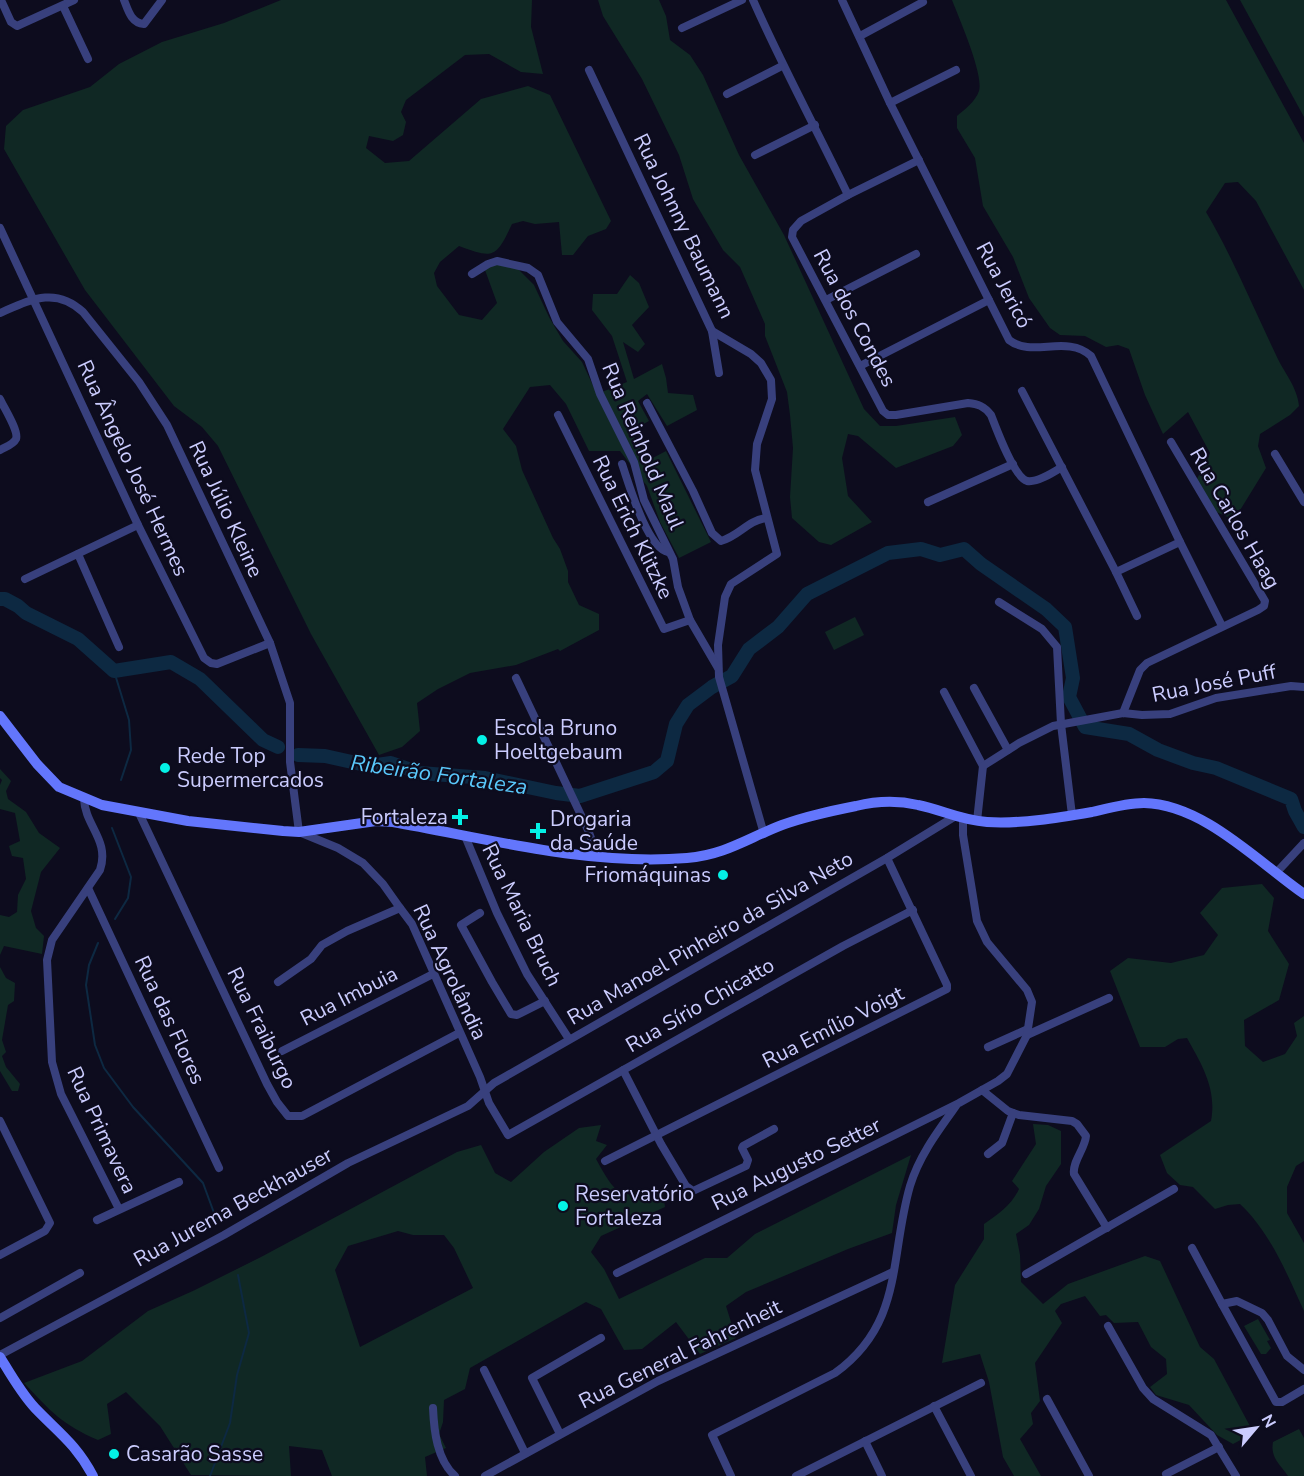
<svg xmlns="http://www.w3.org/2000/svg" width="1304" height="1476" font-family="'Nunito Sans',sans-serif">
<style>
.green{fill:#102824;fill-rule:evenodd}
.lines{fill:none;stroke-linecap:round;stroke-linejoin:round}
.stream{stroke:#0d2942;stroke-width:2}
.river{stroke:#0d2942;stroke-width:14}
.minor{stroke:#38407d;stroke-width:8}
.secondary{stroke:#6376fc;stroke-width:10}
.poi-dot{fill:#04f1e6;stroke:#0d0c1e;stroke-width:2}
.labels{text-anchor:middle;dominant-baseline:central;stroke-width:4.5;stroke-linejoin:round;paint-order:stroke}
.street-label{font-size:21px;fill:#cbccfe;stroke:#0d0c1e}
.poi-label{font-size:21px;fill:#cbccfe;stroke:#0d0c1e;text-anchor:start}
.water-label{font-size:22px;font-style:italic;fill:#5ac9fc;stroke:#0d0c1e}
</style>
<rect width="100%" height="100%" fill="#0d0c1e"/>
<g class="green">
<path d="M281,0H532L531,27L543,74L521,72L489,54L465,55L406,100L401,112L406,122L403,135L393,141L369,136L366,148L385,163L409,161L481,99L528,86L550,95L611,221L606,229L588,236L573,255H562L559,222L535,224L523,221L512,224C496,258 494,259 459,246L440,262L434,273L437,286L459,315L482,320L497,303L485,270L494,264L517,268L534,285L549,317L563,341L582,362L597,394L627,382L612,336L592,310L593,294H617L630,275L639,283L649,307L632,325L645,344L638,352L623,342L634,379L662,364L666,378L668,393L693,395L697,410L667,426L647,394L638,401L649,421L631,431L647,461L666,451L711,542L679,558L660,522L647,486L620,451H589L566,404L550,385L530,387L503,429L516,446L522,470L553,538L560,549L568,571V582L579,605L599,614V630L560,651L558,649L516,665L470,673L438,689L417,703L420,731L402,747L379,755L311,634L218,446L202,427L174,406L85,290L4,149L6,126L23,110L90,87L119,64L162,42L224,23Z"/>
<path d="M598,0H659L666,16L670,40L690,55L703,75L739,155L784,235L864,409L880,426H896L955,417L962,435L953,446L896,468L858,436L848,434L842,458L848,496L872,522L831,545L819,542L792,518L790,497L793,448L790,415L787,392L765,336V324L740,267L723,250L693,199L679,155L642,79L603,16Z"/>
<path d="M952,0H1226L1304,143V290L1256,201L1238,182L1225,183L1206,212C1233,258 1253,307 1276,355C1284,373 1297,386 1299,406L1290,415L1260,434L1258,446L1266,468L1234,520L1212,510L1197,479L1210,453L1188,412L1163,434L1145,395L1129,349L1118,345L1106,347L1085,336L1060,335L1050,328L1029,298L1013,257L983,206L975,158L957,128V116C965,109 975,102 979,91C984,75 959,18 952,0Z"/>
<path d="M1240,0H1304V117Z"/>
<path d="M855,617L864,635L834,650L825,632Z"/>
<path d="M0,769L11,781L6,791L8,799L26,812L39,833L60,848L41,872L31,911L36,928L44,936L42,954L4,946L0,955V915L9,917L17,912L18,895L26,879L23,858L12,856L9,846L20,841L15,813L0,809V785L2,780L0,778Z"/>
<path d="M1262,884L1274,898L1268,931L1289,964L1279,1000L1244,1020L1245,1046L1263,1062L1285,1054L1297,1036L1294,1023L1304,1016V1161L1296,1166L1287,1187V1213L1304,1243V1311C1287,1274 1270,1232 1240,1204L1228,1205L1215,1209L1193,1187L1180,1185L1167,1173L1160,1155L1211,1121C1217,1089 1202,1065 1187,1038L1178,1039L1165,1047H1140L1110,971L1128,958L1171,963L1204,955L1218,935L1200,913L1222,888Z"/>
<path d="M0,967L6,978L15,983L14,1001L8,1005L2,1040L6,1052L2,1056L6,1067L20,1084L18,1091H12L0,1071Z"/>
<path d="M1033,1124L1048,1125L1061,1131V1164L1046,1186L1039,1209L1029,1225L1016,1234L1020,1255L1021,1282L1043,1304L1068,1284L1145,1256L1160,1261L1200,1347L1214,1359L1251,1428L1248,1436L1233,1444L1217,1435L1189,1405L1156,1395L1150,1387L1167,1374L1166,1359L1151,1347L1138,1322L1114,1323L1106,1315L1100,1316L1085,1296L1061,1304L1055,1311L1062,1323L1035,1363L1040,1401L1031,1413L1033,1424L1020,1439L1041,1476H1014L1003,1457L989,1382L980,1354L942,1363L955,1285L984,1239V1224C998,1214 1011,1206 1019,1189L1012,1181L1036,1144Z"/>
<path d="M601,1125L596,1141L607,1145L596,1159C618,1199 619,1197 663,1192L665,1207L601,1236L591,1252L604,1269L619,1299L705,1258H727L755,1234L911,1155L896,1205L892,1233L848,1249L746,1292L726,1306L736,1338L700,1354L676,1322L642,1349L624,1350L601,1309L586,1302L470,1368L465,1389L444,1400L443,1422L439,1434L446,1448L425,1457L427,1476H332L322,1450L289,1446L291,1476L191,1475L160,1426L126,1392L107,1404L111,1434L98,1440C63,1425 50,1411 24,1383L82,1361L148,1311L195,1290L261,1257L457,1152L481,1145L495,1173L511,1182L544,1152L579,1128ZM398,1231L413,1235H444L454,1248L473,1288L360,1347L335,1270L348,1246Z"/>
<path d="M1258,1319L1270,1340L1267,1341L1271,1348L1266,1354H1261L1244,1326Z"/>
<path d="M1299,1429L1304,1438V1476H1288C1281,1465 1270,1458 1273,1442Z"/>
</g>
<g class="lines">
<g class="stream">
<path d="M114,671L129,720L131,750L121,780"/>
<path d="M112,828L131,877L128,898L115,919"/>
<path d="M98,943L89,965L86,985L95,1045L104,1068L133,1107L203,1183L217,1221"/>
<path d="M210,1476L230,1423L237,1375L249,1333L238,1275"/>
</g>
<g class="river">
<path d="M0,599H5L18,606L26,613L78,639L114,671L171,662L200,679L263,740L278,747"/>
<path d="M298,755L325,756L370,766L391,763L420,773L485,778L556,793L580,796L654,772L667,761L676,724L688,705L712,687L732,676L749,649L778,627L807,594L888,553L921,549L940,555L964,549L981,564L1046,609L1065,627L1073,678L1069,697L1085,727L1129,734L1158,750L1193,763L1216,768L1291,799L1295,811L1304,827"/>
</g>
<g class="minor">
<path d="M1,0L11,22L17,26L74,0"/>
<path d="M124,0C128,10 131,23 144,24L162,0"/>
<path d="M753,0C782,66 817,130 848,195"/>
<path d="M842,0L890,103L1009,340C1032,358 1067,334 1091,356L1180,542L1222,626"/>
<path d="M63,6L88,59"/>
<path d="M682,28L742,0"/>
<path d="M860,36L923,2"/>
<path d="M589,70L712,331L751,354L761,363L771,380L772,399L757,444L755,470L777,554L731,584L725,597L718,645L719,677L764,834"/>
<path d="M727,94L782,66"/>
<path d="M890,103L956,70"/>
<path d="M755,155L815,125"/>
<path d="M919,160L848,195L801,221L793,230L792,237L883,411L888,415H896L968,403C978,404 984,406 991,415C996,428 1014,477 1027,481C1037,483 1054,472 1062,467"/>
<path d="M0,228L138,525L204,658L211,663L217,664L270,643"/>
<path d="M472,274L488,264L497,261L528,268L538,275L557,322L588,359L600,394L634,462L644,500L673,559L678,587L690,620L718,668"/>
<path d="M826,300L916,254"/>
<path d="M0,313C30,300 55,286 83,312L139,382L167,425L270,643L290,703V762L299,832L338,848L363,863L383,884L400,908L412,924L480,1077L489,1103L508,1135L843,946L913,910"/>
<path d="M712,331L719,373"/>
<path d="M860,366L989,300"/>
<path d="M1022,391L1116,572L1137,616"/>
<path d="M0,399C4,408 19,431 16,439C13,445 5,447 0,450"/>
<path d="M647,403L693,491L712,533L721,541C739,536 747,521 766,518"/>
<path d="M558,415L664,629L690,620"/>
<path d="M1275,454L1304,502"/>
<path d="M622,464C629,484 647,548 668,552"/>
<path d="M928,502L1013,464"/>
<path d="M78,554L119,647"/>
<path d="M1116,572L1180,542"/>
<path d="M25,579L138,525"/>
<path d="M999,602L1042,629L1057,647L1061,724L1072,815"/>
<path d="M516,678L588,830L598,857"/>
<path d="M974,688L1008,750"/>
<path d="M944,692L983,766"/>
<path d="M1123,713L1140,670L1147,663L1258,610L1264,606L1265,601L1171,442"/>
<path d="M84,799C85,826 110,840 100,870L52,940L47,960L52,1062L61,1094L119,1209"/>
<path d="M139,813L267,1084L277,1102L288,1116H302L459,1033"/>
<path d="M977,821L983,766L1019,743L1053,726L1123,713L1142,715L1170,714L1216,698L1291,686L1304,687"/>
<path d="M465,836L497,913L527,974L569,1039"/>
<path d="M1276,873L1304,843"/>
<path d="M88,888L219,1168"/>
<path d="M480,913L461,925L492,982L511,1014L517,1015L545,1001"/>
<path d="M278,982L311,959L322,945L347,931L400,908"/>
<path d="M1027,1035L1109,998"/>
<path d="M988,1047L1028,1029"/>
<path d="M282,1051L433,974"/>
<path d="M623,1070L661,1144L686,1186L693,1191L746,1166L748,1160L742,1148L743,1146L774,1129"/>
<path d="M982,1090L1008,1111L1019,1115L1072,1121L1077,1124L1086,1136C1085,1149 1072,1162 1074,1174L1107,1228"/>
<path d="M0,1121L50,1223L45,1231L0,1255"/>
<path d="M988,1154L1002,1143L1013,1113"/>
<path d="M605,1161L947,989V985L887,858"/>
<path d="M97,1220L179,1182"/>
<path d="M1192,1248L1222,1304"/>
<path d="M617,1273L959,1103L998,1081L1007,1074L1027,1035L1032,1002L1027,990L987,942L977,921L963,835V819"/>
<path d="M1026,1274L1174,1189"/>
<path d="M0,1318L80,1273"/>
<path d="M1108,1326L1143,1388L1153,1399L1211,1435L1236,1476"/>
<path d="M0,1355L224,1235L348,1163L468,1106L494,1083L887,858L954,817"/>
<path d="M484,1370L525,1453"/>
<path d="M1304,1370L1287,1356L1268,1320L1262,1313L1237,1301L1222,1304L1276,1402H1282L1304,1389"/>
<path d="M1047,1399L1089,1476"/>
<path d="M934,1406L971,1476"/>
<path d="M433,1408C434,1431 437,1460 455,1476"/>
<path d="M560,1434L532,1378L601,1338"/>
<path d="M865,1441L882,1476"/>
<path d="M1166,1474L1219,1447"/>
<path d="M485,1476L658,1381L893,1272"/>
<path d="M731,1476L712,1435L835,1373C904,1323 889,1259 910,1186C919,1156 938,1131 956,1106"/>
<path d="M796,1476L981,1383"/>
</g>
<g class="secondary">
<path d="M0,716L37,764L59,787L102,805L188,821L283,831L299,832L376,821L393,822C490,839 588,866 687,858C725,855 748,838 782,825C806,816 831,811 856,806C876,801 897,800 918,805C943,810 959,820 987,822C1022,824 1057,818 1092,812C1109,808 1127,803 1144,803C1203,804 1258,862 1304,894"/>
<path d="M0,1357C11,1375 21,1393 35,1408C59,1433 76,1444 93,1476"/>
</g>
</g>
<g class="poi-dot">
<circle cx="482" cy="740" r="6"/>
<circle cx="165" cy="768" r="6"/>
<path d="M457 808h6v6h6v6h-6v6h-6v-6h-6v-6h6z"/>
<path d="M535 822h6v6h6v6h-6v6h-6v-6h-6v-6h6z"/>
<circle cx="723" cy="875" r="6"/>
<circle cx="563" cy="1206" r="6"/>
<circle cx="114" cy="1454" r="6"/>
</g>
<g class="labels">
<g class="street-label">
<text transform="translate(684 226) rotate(64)">Rua Johnny Baumann</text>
<text transform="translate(1004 285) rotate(62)">Rua Jericó</text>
<text transform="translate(855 318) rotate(62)">Rua dos Condes</text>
<text transform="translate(643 446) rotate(67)">Rua Reinhold Maul</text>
<text transform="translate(133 468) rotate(65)">Rua Ângelo José Hermes</text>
<text transform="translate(226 509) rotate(65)">Rua Júlio Kleine</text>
<text transform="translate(1235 518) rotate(60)">Rua Carlos Haag</text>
<text transform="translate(633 527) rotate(64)">Rua Erich Klitzke</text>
<text transform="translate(1214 683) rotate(-11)">Rua José Puff</text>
<text transform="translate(522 915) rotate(64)">Rua Maria Bruch</text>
<text transform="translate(710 938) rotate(-30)">Rua Manoel Pinheiro da Silva Neto</text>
<text transform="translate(450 972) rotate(65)">Rua Agrolândia</text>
<text transform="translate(349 996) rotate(-27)">Rua Imbuia</text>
<text transform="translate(700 1005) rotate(-30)">Rua Sírio Chicatto</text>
<text transform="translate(170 1020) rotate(65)">Rua das Flores</text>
<text transform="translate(833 1027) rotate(-27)">Rua Emílio Voigt</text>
<text transform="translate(262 1028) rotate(64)">Rua Fraiburgo</text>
<text transform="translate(102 1130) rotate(65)">Rua Primavera</text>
<text transform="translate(796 1164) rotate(-26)">Rua Augusto Setter</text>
<text transform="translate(233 1207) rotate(-29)">Rua Jurema Beckhauser</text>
<text transform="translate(680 1354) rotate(-26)">Rua General Fahrenheit</text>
</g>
<g class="poi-label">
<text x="494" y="728">Escola Bruno<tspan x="494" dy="24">Hoeltgebaum</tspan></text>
<text x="177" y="756">Rede Top<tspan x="177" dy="24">Supermercados</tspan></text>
<text x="448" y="817" text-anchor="end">Fortaleza</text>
<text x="550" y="819">Drogaria<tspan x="550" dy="24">da Saúde</tspan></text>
<text x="711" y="875" text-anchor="end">Friomáquinas</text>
<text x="575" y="1194">Reservatório<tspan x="575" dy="24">Fortaleza</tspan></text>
<text x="126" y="1454">Casarão Sasse</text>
</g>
<g class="water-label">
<text transform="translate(439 775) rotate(8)">Ribeirão Fortaleza</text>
</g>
</g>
<g transform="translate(1256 1428) rotate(61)" stroke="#0d0c1e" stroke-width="4.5" paint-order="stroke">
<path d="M0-4.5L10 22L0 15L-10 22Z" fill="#cbccfe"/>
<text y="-9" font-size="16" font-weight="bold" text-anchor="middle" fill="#cbccfe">N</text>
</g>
</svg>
